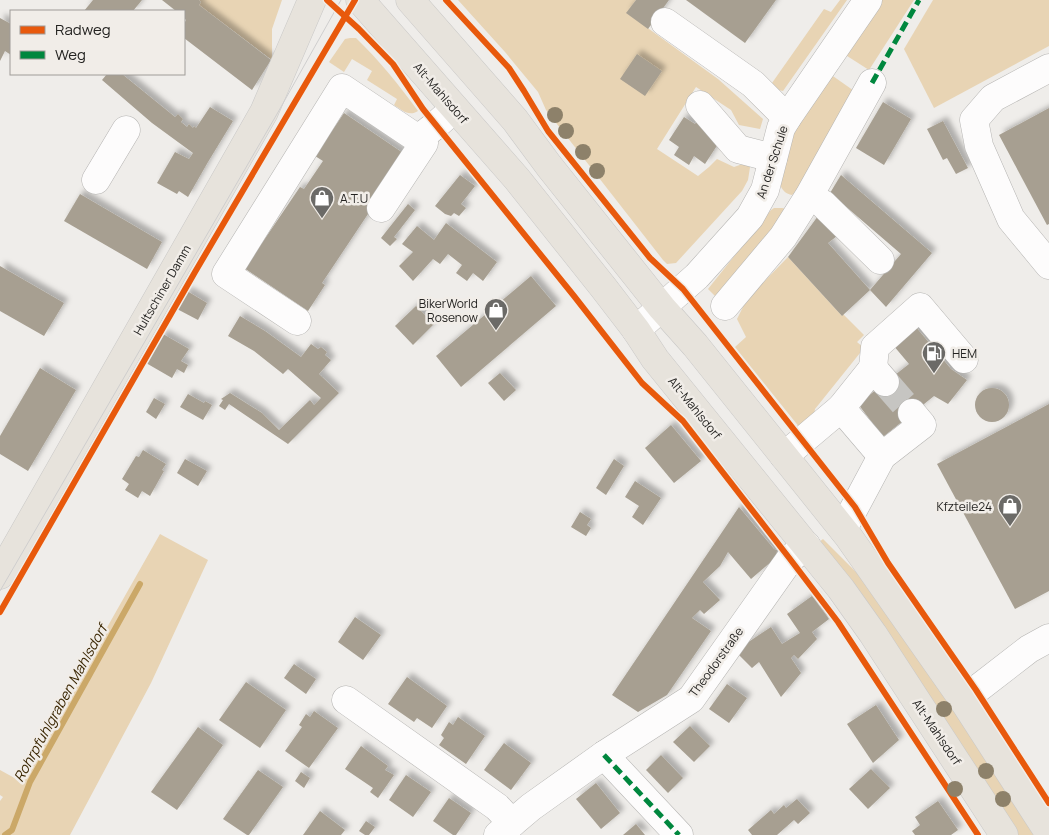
<svg xmlns="http://www.w3.org/2000/svg" width="1049" height="835" font-family="Manrope,sans-serif">
<style>
.green{fill:#e8d4b4}
.lines{fill:none;stroke-linecap:round;stroke-linejoin:round}
.stream{stroke:#cba868;stroke-width:6}
.building{fill:#a79f91;filter:url(#shadow)}
.minor-tunnel{stroke:#c6c5c2;stroke-width:28;stroke-dasharray:28 14;stroke-linecap:butt}
.minor-casing{stroke:#b5b4b2;stroke-width:29}
.major-casing{stroke:#c9c8c7;stroke-width:29}
.minor{stroke:#fdfcfc;stroke-width:28}
.major{stroke:#e7e3dc;stroke-width:28}
.tram{stroke:#cfcece;stroke-width:1}
.quiet{stroke:#00873e;stroke-width:5;stroke-dasharray:10 5;stroke-linecap:butt}
.cycleway-casing{stroke:#f1ede8;stroke-width:9}
.cycleway{stroke:#e8590c;stroke-width:6}
.tree{fill:#8d816a}
.labels{text-anchor:middle;dominant-baseline:central;stroke-width:5;stroke-linejoin:round;paint-order:stroke}
.street-label{font-size:12px;fill:#242321;stroke:#f1ede8}
.poi-label{font-size:12px;fill:#242321;stroke:#f1ede8;text-anchor:start}
.water-label{font-size:14px;font-style:italic;fill:#392500;stroke:#f1ede8}
</style>
<defs>
<filter id="shadow"><feDropShadow dx="4.5" dy="-4.5" stdDeviation="2.5" flood-color="#0004"/></filter>
</defs>
<rect width="100%" height="100%" fill="#efedea"/>
<g class="green">
<path d="M199,0H282L272,29V60L199,5L201,2Z"/>
<path d="M458,0H636L627,13L718,79L763,119L760,129L739,125L731,110L696,87L657,149L698,176L709,167L717,159L734,167L751,161L748,180L742,191L676,263L667,264L663,260L546,110L538,92L505,52Z"/>
<path d="M840,0H847L783,91L778,90L772,83L824,9L831,12Z"/>
<path d="M882,0H914L869,70L844,54Z"/>
<path d="M933,0H1049V46L934,108L904,49Z"/>
<path d="M350,38H356C379,60 399,85 418,111C409,117 402,110 394,105L397,99L367,80L372,71L352,59L344,72L329,62L345,39Z"/>
<path d="M830,74L857,93L800,188L792,195C786,194 783,191 780,185L787,138Z"/>
<path d="M774,208H782L787,209V213L717,298L708,289L771,210Z"/>
<path d="M788,257L842,316L843,314L864,335L857,342L864,348L815,409L812,427L800,428L735,347L746,337L737,319L747,299Z"/>
<path d="M160,534L208,560L151,683L70,835H0V801L3,797L0,795V770L20,781Z"/>
<path d="M823,539L868,584L881,599L1037,835H1018L819,542Z"/>
</g>
<g class="lines">
<path class="stream" d="M5,835L12,830L30,782L140,584"/>
</g>
<g class="building">
<path d="M93,0H142L133,11H84Z"/>
<path d="M162,0H199L201,2L199,5L271,60L252,90L184,38V24L186,20L184,18V11H176Z"/>
<path d="M636,0H669L648,29L626,13Z"/>
<path d="M686,0H776L745,43Z"/>
<path d="M0,18L11,24V55L5,51L0,61Z"/>
<path d="M637,54L662,71L645,96L620,79Z"/>
<path d="M107,74H122L175,117L178,114L183,119L181,122L187,127L189,124L193,128L194,126L196,128L210,107L233,121L208,162L188,197L179,191L177,194L157,183L175,152L189,159L193,153L152,123L102,80Z"/>
<path d="M883,102L911,119L884,165L856,148Z"/>
<path d="M1049,108V224L1047,225L999,135Z"/>
<path d="M344,113L403,153L380,196L322,283L325,285L308,311L241,266L258,241L262,243L300,187L304,189L323,161L315,156Z"/>
<path d="M684,117L695,124L698,119L720,141L705,164L694,156L689,165L674,155L679,147L669,140Z"/>
<path d="M943,121L968,168L956,174L947,158L943,160L927,129Z"/>
<path d="M460,175L475,186L461,204L466,208L459,216L454,213L451,216L445,214L435,206Z"/>
<path d="M841,175L932,253L886,307L870,290L842,316L788,257L818,216L837,236L828,243L870,290L901,254L830,193Z"/>
<path d="M80,194L162,242L147,269L64,221Z"/>
<path d="M408,204L415,210L394,237L397,239L390,246L381,238Z"/>
<path d="M446,223L497,262L483,281L473,273L467,281L456,273L462,265L448,254L440,264L433,259L413,281L399,266L413,252L402,244L417,226L434,240Z"/>
<path d="M0,266L64,303L44,336L0,311Z"/>
<path d="M531,276L556,306L461,387L436,356Z"/>
<path d="M187,291L207,303L198,320L177,309Z"/>
<path d="M416,306L434,324L413,345L395,326Z"/>
<path d="M240,316L265,331L301,357L311,344L318,349L321,347L327,352L325,355L331,360L319,374L339,393L288,444L229,404L225,410L219,406L223,400L221,399L230,393L262,413L279,430L310,400L314,405L321,398L288,369L283,374L254,351L228,336Z"/>
<path d="M915,326L951,369L967,380L948,404L934,396L883,437L858,404L909,364L893,345Z"/>
<path d="M163,334L189,349L181,361L188,365L184,373L177,369L172,378L146,363Z"/>
<path d="M40,368L76,390L28,471L0,454V436Z"/>
<path d="M500,373L516,390L504,401L488,383Z"/>
<circle cx="992" cy="405" r="17"/>
<path d="M188,394L204,403L205,401L212,405L203,420L180,407Z"/>
<path d="M154,398L165,404L156,419L146,412Z"/>
<path d="M1049,404V591L1015,609L937,464Z"/>
<path d="M671,425L701,461L674,483L645,448Z"/>
<path d="M143,450L166,464L162,470L164,471L150,496L142,491L138,498L125,490L129,484L122,479L136,456L139,457Z"/>
<path d="M185,459L207,471L198,486L177,473Z"/>
<path d="M614,459L624,466L606,495L596,488Z"/>
<path d="M635,481L661,498L643,525L632,517L639,506L625,497Z"/>
<path d="M739,507L774,549L777,550L776,560L772,561L751,579L728,552L720,566L703,582L720,600L704,614L700,610L692,618L711,631L667,695L638,712L612,695Z"/>
<path d="M580,512L591,519L587,525L591,528L586,536L571,527Z"/>
<path d="M812,596L829,619L812,632L817,639L798,659L794,655L791,658L801,673L781,697L759,662L752,668L739,655L747,644V643L771,627L782,644L800,633L787,614Z"/>
<path d="M355,617L381,635L363,660L338,642Z"/>
<path d="M294,664L316,679L306,694L284,678Z"/>
<path d="M407,677L447,706L432,728L417,718L414,722L388,704Z"/>
<path d="M246,682L286,710L260,748L219,720Z"/>
<path d="M727,684L747,698L729,723L709,709Z"/>
<path d="M876,705L899,740L873,763L847,724Z"/>
<path d="M314,711L338,728L309,768L285,751L302,727L299,725L306,714L310,717Z"/>
<path d="M458,717L485,736L466,764L439,745L444,738L441,735L449,722L453,725Z"/>
<path d="M690,726L710,746L694,762L673,742Z"/>
<path d="M198,727L223,745L177,810L151,792Z"/>
<path d="M504,743L531,763L511,790L484,770Z"/>
<path d="M361,746L388,766L385,770L394,775L378,798L370,792L373,788L345,769Z"/>
<path d="M661,755L683,778L668,793L646,770Z"/>
<path d="M871,769L890,788L868,809L849,789Z"/>
<path d="M258,770L283,787L249,835H247L223,819Z"/>
<path d="M301,772L310,778L304,788L295,781Z"/>
<path d="M406,775L431,792L413,817L389,800Z"/>
<path d="M596,783L620,813L601,829L576,799Z"/>
<path d="M449,798L471,813L456,835H453L433,821Z"/>
<path d="M797,799L810,813L798,824L794,820L777,835H752L748,830L771,810L774,814L784,805L786,808Z"/>
<path d="M938,801L958,830L951,835H915L912,831L920,825L915,817Z"/>
<path d="M320,811L345,830L341,835H303Z"/>
<path d="M366,821L375,827L369,835H365L359,831Z"/>
<path d="M636,824L645,835H623Z"/>
</g>
<g class="lines">
<path class="minor-tunnel" d="M885,382L912,413"/>
<g class="minor-casing">
<g id="minor">
<path d="M665,22L753,84L787,118"/>
<path d="M1049,68L993,98L974,120L979,146L1011,219L1049,265"/>
<path d="M700,105L738,149L773,158"/>
<path d="M418,139L436,125L454,109"/>
<path d="M96,180L126,130"/>
<path d="M823,204L880,260"/>
<path d="M725,306L783,237L809,196L872,83"/>
<path d="M297,321L226,274L342,88L424,143L381,208"/>
<path d="M636,330L697,276L750,217L765,190L781,128L787,118L868,0"/>
<path d="M873,368L875,347L920,307L964,359"/>
<path d="M841,408L882,456"/>
<path d="M784,456L841,408L873,368L885,382"/>
<path d="M843,529L882,456L922,425L912,413"/>
<path d="M346,700L497,807L512,823"/>
<path d="M963,700L1029,649L1049,638"/>
<path d="M604,755L679,835"/>
<path d="M498,835L531,807L604,755L691,699L790,559L806,545"/>
</g>
</g>
<g class="major-casing">
<g id="major">
<path d="M360,0L517,179L603,287L636,330L655,359L841,589L873,634L1004,835"/>
<path d="M410,0L515,120L549,166L662,308L695,345L848,536L963,700L1049,833"/>
<path d="M0,575L264,112L312,0"/>
</g>
</g>
<use href="#minor" class="minor"/>
<use href="#major" class="major"/>
<path class="tram" d="M0,591L277,114L341,0"/>
<g class="quiet">
<path d="M872,83L919,0"/>
<path d="M604,755L679,835"/>
</g>
<g class="cycleway-casing">
<g id="cycleway">
<path d="M327,0L359,29L393,64L423,109L574,296L642,383L683,421L790,559L838,622L978,835"/>
<path d="M446,0L509,68L524,91L548,131L650,258L683,289L855,507L888,563L976,690L1049,803"/>
<path d="M0,612L195,272L355,0"/>
</g>
</g>
<use href="#cycleway" class="cycleway"/>
</g>
<g class="tree">
<circle cx="555" cy="115" r="8"/>
<circle cx="566" cy="131" r="8"/>
<circle cx="583" cy="152" r="8"/>
<circle cx="597" cy="171" r="8"/>
<circle cx="944" cy="709" r="8"/>
<circle cx="986" cy="771" r="8"/>
<circle cx="955" cy="789" r="8"/>
<circle cx="1003" cy="799" r="8"/>
</g>
<defs>
<g id="shop-pin" transform="scale(1.25)"><path d="M0 17L-7.5 6A9.5 9.5 0 1 1 7.5 6Z" fill="#6b6a67" stroke="#f1ede8"/><path d="M-5-2.5h2.3a2.7 3.5 0 0 1 5.4 0H5L5.5 6h-11ZM-1.5-2.5h3a1.5 2.3 0 0 0-3 0Z" fill="#fff"/></g>
<g id="fuel-pin" transform="scale(1.25)"><path d="M0 17L-7.5 6A9.5 9.5 0 1 1 7.5 6Z" fill="#6b6a67" stroke="#f1ede8"/><path d="M-5.5-6h7V0h2V4h1.3V-2.5L3-4.5l.8-.8L6-3V5H2.5V1h-1V6h-7ZM-4.2-4.7v3.2H.2V-4.7Z" fill="#fff"/></g>
</defs>
<g fill-rule="evenodd">
<use href="#shop-pin" x="322" y="198"/>
<use href="#shop-pin" x="496" y="310"/>
<use href="#fuel-pin" x="934" y="353"/>
<use href="#shop-pin" x="1010" y="506"/>
</g>
<g class="labels">
<g class="street-label">
<text transform="translate(441 93) rotate(49)">Alt-Mahlsdorf</text>
<text transform="translate(772 162) rotate(-72)">An der Schule</text>
<text transform="translate(162 290) rotate(-60)">Hultschiner Damm</text>
<text transform="translate(695 408) rotate(51)">Alt-Mahlsdorf</text>
<text transform="translate(716 662) rotate(-54)">Theodorstraße</text>
<text transform="translate(937 732) rotate(56)">Alt-Mahlsdorf</text>
</g>
<g class="poi-label">
<text x="340" y="198">A.T.U</text>
<text x="478" y="303" text-anchor="end">BikerWorld<tspan x="478" dy="14">Rosenow</tspan></text>
<text x="952" y="353">HEM</text>
<text x="992" y="506" text-anchor="end">Kfzteile24</text>
</g>
<g class="water-label">
<text transform="translate(60 703) rotate(-61)">Rohrpfuhlgraben Mahlsdorf</text>
</g>
</g>
<rect x="10" y="10" width="175" height="65" fill="#f1ede8" stroke="#9f9c98"/>
<rect x="20" y="26" width="25" height="8" fill="#e8590c" stroke="#9f9c98"/>
<text x="55" y="35" font-size="15" fill="#242321">Radweg</text>
<rect x="20" y="51" width="25" height="8" fill="#00873e" stroke="#9f9c98"/>
<text x="55" y="60" font-size="15" fill="#242321">Weg</text>
</svg>
